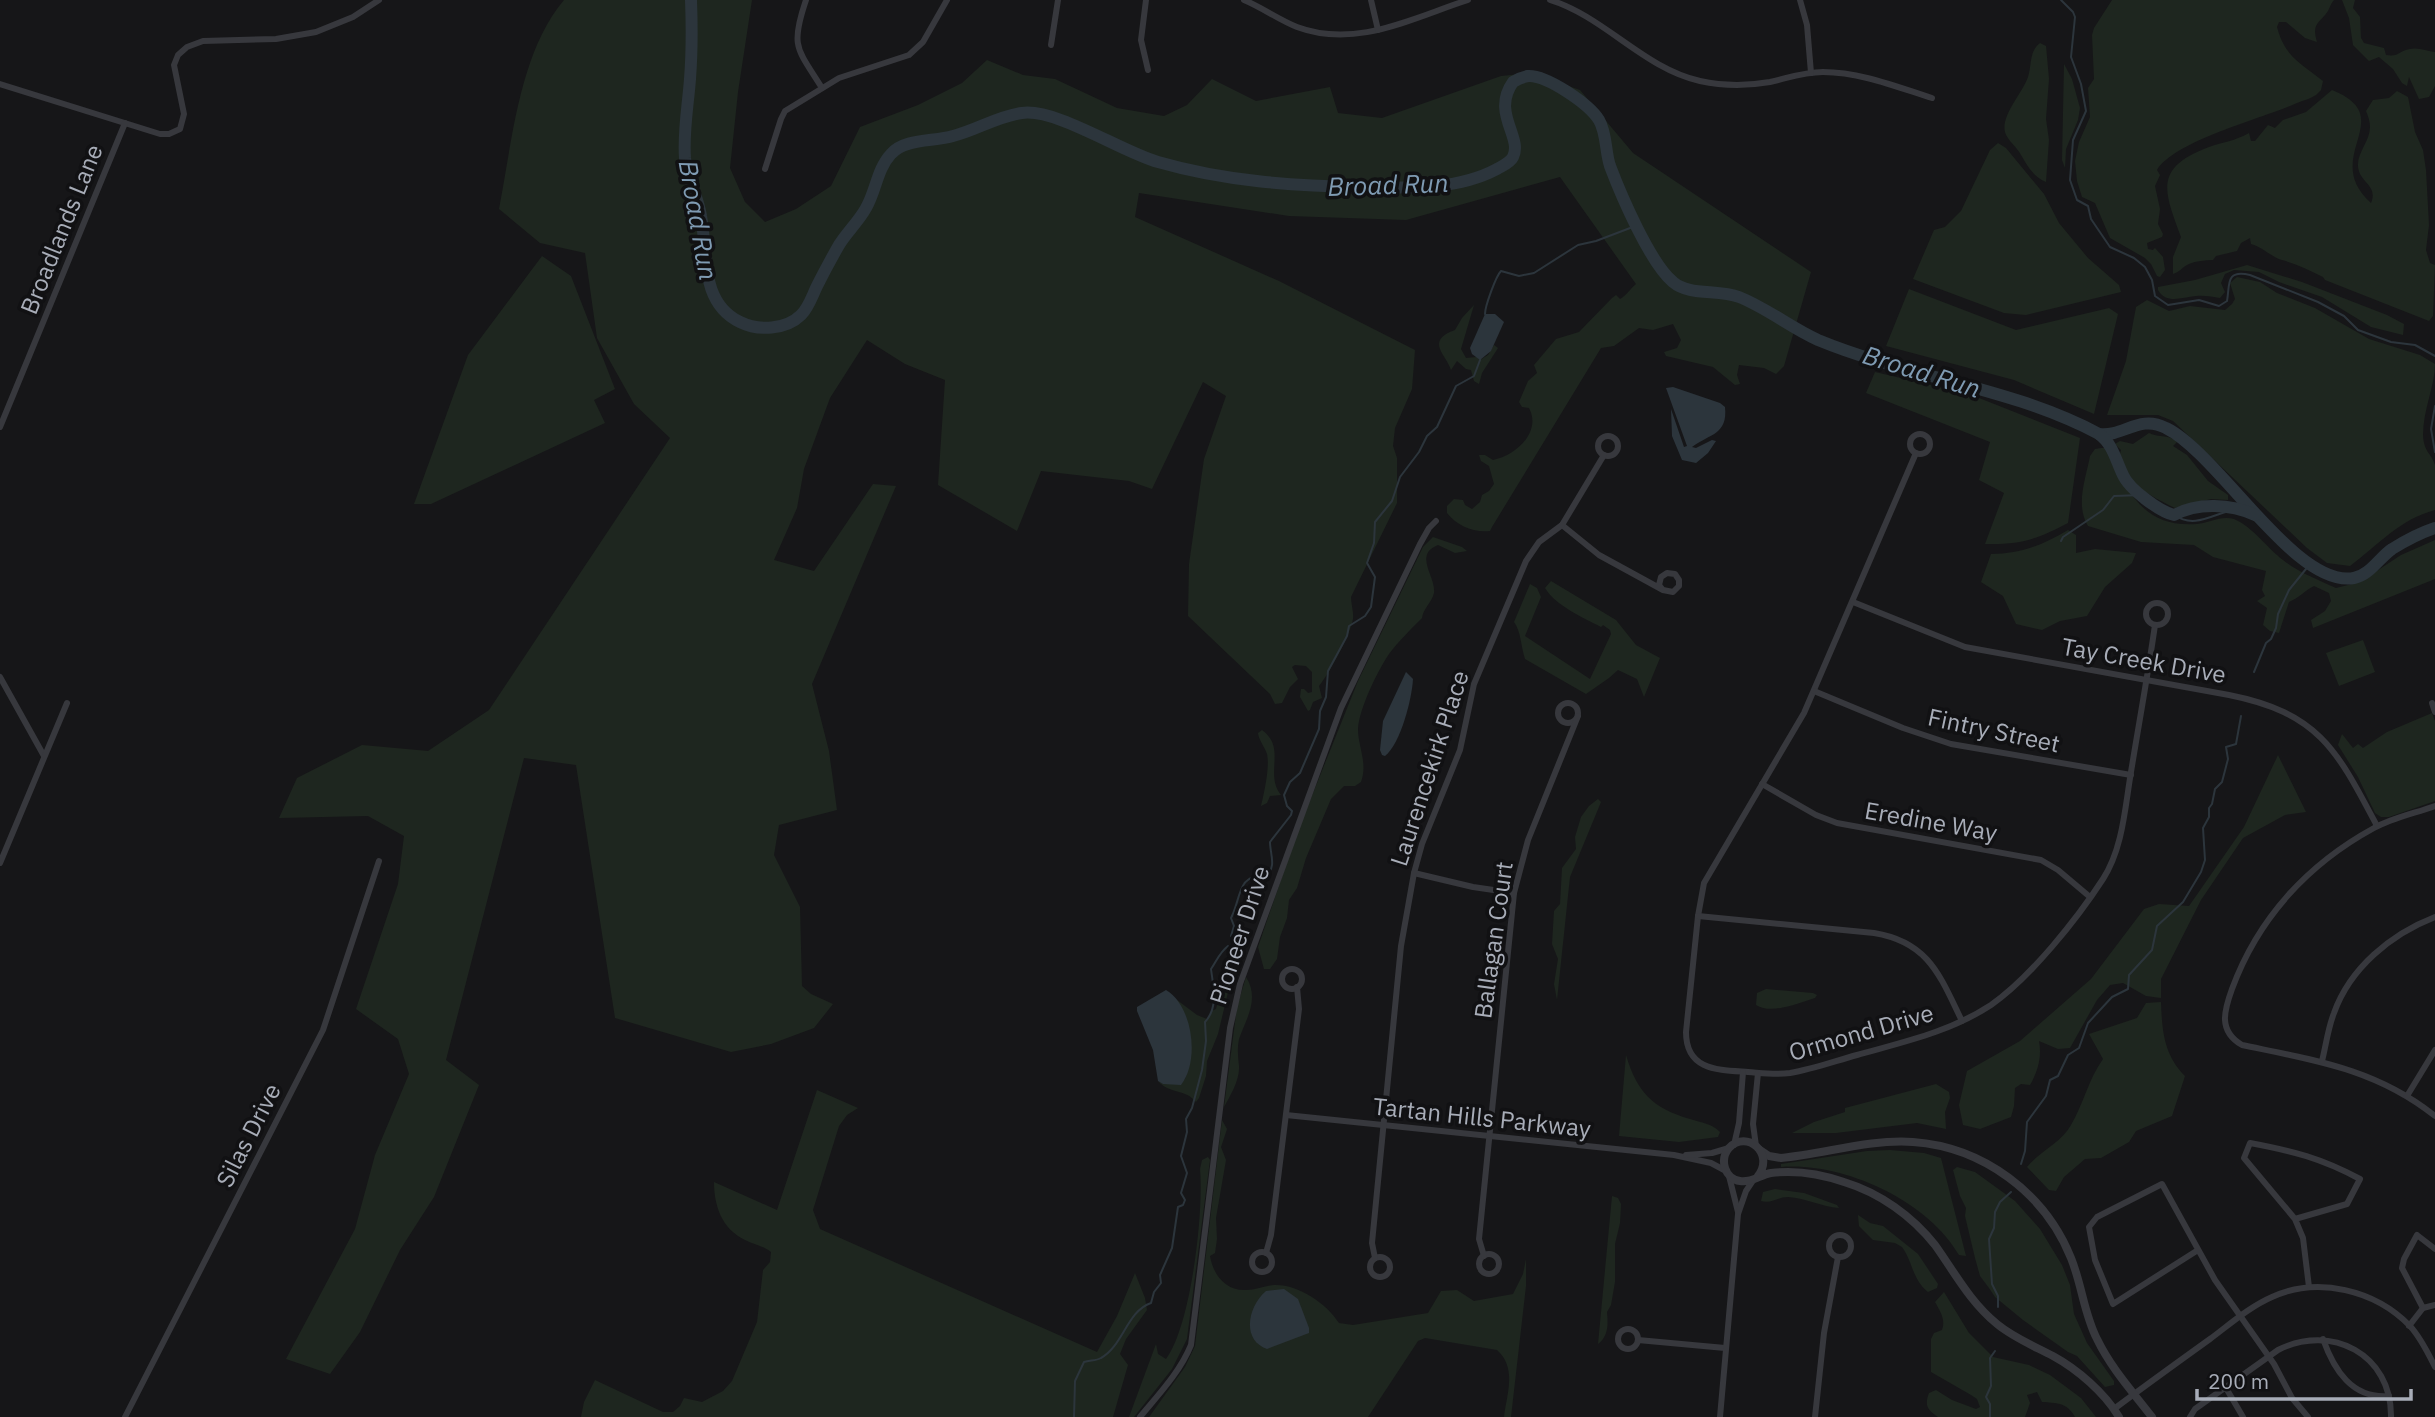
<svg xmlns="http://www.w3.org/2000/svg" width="2435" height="1417" font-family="'IBM Plex Sans',sans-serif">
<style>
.green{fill:#1e261f}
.water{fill:#2c353c}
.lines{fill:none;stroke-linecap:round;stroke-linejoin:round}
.stream{stroke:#2c353c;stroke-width:2}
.river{stroke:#2c353c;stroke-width:12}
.minor{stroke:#37383d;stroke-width:6}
.tertiary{stroke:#37383d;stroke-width:8}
.labels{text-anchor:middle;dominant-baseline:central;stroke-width:7;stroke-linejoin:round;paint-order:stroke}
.street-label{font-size:24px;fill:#a8adb8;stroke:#111113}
.water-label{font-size:26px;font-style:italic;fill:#7f9bb3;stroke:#111113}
</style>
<rect width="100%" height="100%" fill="#161618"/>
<g class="green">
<path d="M564,0H752L738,92L730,168L745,202L765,222L796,209L831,186L860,127L918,105L962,83L987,60L1023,75L1055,79L1117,108L1164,116L1187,105L1212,79L1256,101L1330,87L1338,113L1382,118L1501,76L1531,73L1580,90L1633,153L1811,272L1784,366L1776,374L1764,368L1739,365L1737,375L1740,384L1735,385L1713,367L1666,356L1664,352L1677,348L1681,340L1673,324L1653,330L1639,328L1614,346L1601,348L1492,527L1490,531C1474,533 1457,526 1447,513V506L1454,499L1463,500L1465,505L1472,509L1480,502L1482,495L1489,491L1494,484L1489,466L1481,461L1479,455H1485L1493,460C1515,456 1542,432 1529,408L1522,407L1519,402L1528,381L1537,373L1534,365L1556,339L1579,332L1612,298L1616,295L1620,299C1626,296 1630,289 1636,284L1560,177L1406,220L1289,216L1139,193L1135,217L1279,281L1415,350L1412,389L1395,428L1393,446L1397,458V503L1351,597C1351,604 1354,613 1353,619C1350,635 1329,674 1319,686L1322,698L1313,702L1310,710L1308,711L1300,697L1301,689H1304L1308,693L1312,692V672L1306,666L1295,665L1292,667L1298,679L1290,687L1282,703L1275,704L1270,694L1188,616L1189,564L1204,459L1226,396L1203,382L1152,489L1129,481L1041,471L1017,531L938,485L945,380L905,364L867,340L830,398L804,469L797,508L774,560L814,571L873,484L896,486L812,684L829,751L837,810L779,825L774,855L800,907L802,986L811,994L833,1004L814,1028L771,1044L731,1052L615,1018L576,765L524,758L446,1060L479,1085L434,1197L400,1250L360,1332L330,1374L286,1359L355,1229L375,1155L409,1074L398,1039L356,1009L398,884L404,836L368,816L279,818L297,778L362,745L428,751L489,710L670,438L634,404L597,338L585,253L540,243L499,209C512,143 519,53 564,0Z"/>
<path d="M2112,0H2334C2331,3 2330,7 2328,11C2320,23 2311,23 2317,42L2305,38L2286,22H2279L2277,27C2285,57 2300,63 2323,81L2321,90L2316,95C2310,99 2304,100 2297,103C2262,119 2176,140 2157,170L2160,175L2155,186L2160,209L2158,224L2163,234L2162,237L2147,243L2148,249L2153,250L2155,248L2163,257L2165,270L2160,277L2157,276L2151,264L2145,258L2110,238L2095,203L2082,197L2077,181L2075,161L2079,142L2090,117L2088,88L2094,79L2092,35L2094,28Z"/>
<path d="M2342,0H2355L2353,8L2360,17L2361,38L2364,43L2384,48L2386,55C2400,57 2398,51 2410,49C2418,47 2427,51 2435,52V86L2429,97L2419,99L2409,77L2407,86L2402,83L2393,69L2379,57L2369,61L2353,45L2349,18Z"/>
<path d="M2040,43L2046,46L2049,79L2046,119L2049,140L2046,182C2033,176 2028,167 2021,155C2017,147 2007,140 2005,132C2001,115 2022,94 2028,77C2032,65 2029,51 2040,43Z"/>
<path d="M2064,64L2072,79L2080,108L2078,120L2066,149L2065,168L2062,160Z"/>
<path d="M2332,90C2401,118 2319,156 2371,203C2377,188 2366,185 2360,174C2352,156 2370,144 2370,127C2370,121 2368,116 2366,111L2373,100L2389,98L2397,91L2408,97L2415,132L2423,150L2426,170L2429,225L2426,250L2430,263L2435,265L2433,316L2429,321L2325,280L2323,277C2309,270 2297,264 2282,260C2271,257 2263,247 2251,244L2250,238L2241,243L2237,251L2216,256L2213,260C2205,260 2196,261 2189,264C2182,267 2180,272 2173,274V257L2181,237C2164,191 2153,168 2209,147C2223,142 2235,141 2249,133L2251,141H2255L2268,125L2275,128L2283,120L2306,112Z"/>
<path d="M1998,143L2006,148L2044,194L2059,223L2088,258L2119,285L2121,292L2026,315L2004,313L1913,279L1934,230L1945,227L1961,211L1990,150Z"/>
<path d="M542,256L571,276L615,389L594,400L605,423L431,504H414L468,355Z"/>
<path d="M2247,265L2302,282L2387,315L2404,324L2403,335L2371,327L2322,297L2279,282L2259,272L2234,270L2225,274L2221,283L2225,292L2220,298C2213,297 2204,295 2196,296C2182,297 2167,305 2158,290V287L2195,280Z"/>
<path d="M2237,277L2260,282L2277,293L2315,308L2369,339L2420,355L2435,364C2435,386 2423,409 2423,435C2424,453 2431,452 2435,465C2435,474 2435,499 2435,510C2400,519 2378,545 2350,566L2327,563L2307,548L2173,421L2158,415H2107L2126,361L2136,307L2147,300L2169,311L2190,306L2225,310L2232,304L2235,299L2230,283Z"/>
<path d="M1909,289L2016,330L2109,308L2118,314L2094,414L2014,380L1886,346Z"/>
<path d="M1474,305L1461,349L1466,358L1477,357L1480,360L1488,355L1494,345L1498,348L1482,373L1479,384L1474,381L1471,370L1466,369L1457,361L1451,370C1447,355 1424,341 1455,330L1462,318Z"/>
<path d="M1875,372L1969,394L2080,438L2068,523C2038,539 2020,545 1985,544L2004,493L1979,480L1990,442L1866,393Z"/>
<path d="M2149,433C2159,438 2170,434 2177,442L2173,446L2187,455L2208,481L2228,495V500L2211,499L2175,508C2155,498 2112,478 2121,450L2115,444L2120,441L2133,444Z"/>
<path d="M2101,448H2106C2128,490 2141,528 2197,524C2209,523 2221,515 2234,519C2253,527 2267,548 2283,560C2298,572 2318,580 2336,588L2360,582L2401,555L2435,540V579L2313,628L2311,620L2325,611L2331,601L2329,593L2314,586C2304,591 2299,598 2289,602L2279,633L2270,631L2263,625L2267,608L2257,601L2265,596L2262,590L2266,571L2213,557L2194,545L2141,542L2088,526C2075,505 2086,478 2090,456L2095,449Z"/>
<path d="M2068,530L2076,535V553L2095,549L2136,553L2132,563L2105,587L2087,616L2060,621L2042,630L2016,624L2003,596L1981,582L1991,554C2020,554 2043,545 2068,530Z"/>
<path d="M1433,537L1462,547L1467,551L1455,553L1438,545C1413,555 1436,576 1434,593C1432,602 1423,609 1422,618C1411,629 1398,642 1389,654C1378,670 1359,709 1358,729C1358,747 1368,763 1361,782L1355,786H1344L1331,799L1306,858L1297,888L1289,900L1287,918L1280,937L1277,959L1270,969H1264L1258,947L1297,833L1358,681L1423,547Z"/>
<path d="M1551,581L1616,620L1636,645L1660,658L1644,697L1637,679L1618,670L1609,678L1586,694L1525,659C1521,647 1521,631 1514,622L1530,584L1537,588L1541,597L1525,636L1590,679L1611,634L1610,630L1603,625L1601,627C1582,617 1556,606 1545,588Z"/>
<path d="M2363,640L2375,672L2339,686L2326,653Z"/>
<path d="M2432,713L2435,721V801L2389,817H2381L2375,813L2358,777L2338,745L2342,734L2353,748L2358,744L2363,748L2387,732Z"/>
<path d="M1262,730C1287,748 1264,774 1281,795L1270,796L1267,803L1261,806C1264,793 1270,767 1267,754C1265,747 1259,741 1258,733Z"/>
<path d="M2278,755L2306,812L2285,815L2243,838L2201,900L2161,979V998L2146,996L2123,983L2110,985L2097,1000L2070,1048L2058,1049L2039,1041C2042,1057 2038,1071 2030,1085L2021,1084L2015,1088L2014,1106L2011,1117L1980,1129L1963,1125L1959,1105L1967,1071L2020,1041L2091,979L2144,909L2159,904L2189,906L2244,827Z"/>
<path d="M1598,799L1601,802L1570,877L1557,1000L1554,984L1558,959L1552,944L1554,911L1560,904L1562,868L1576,849L1575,837L1581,817L1589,806Z"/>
<path d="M1246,977C1260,999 1246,1019 1239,1039C1237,1048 1238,1057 1239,1066C1240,1080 1230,1096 1224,1107L1237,1007Z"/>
<path d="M1230,984L1218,1034L1207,1061L1206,1076L1199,1098L1196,1102C1186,1089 1169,1094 1158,1081L1163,1084L1185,1079C1194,1051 1191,1020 1173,997L1197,1015L1207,1019L1212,1011L1216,1009L1221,991Z"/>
<path d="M1766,989L1813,993L1817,995L1815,998C1798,1003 1772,1015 1756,1005L1757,993Z"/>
<path d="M2161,1002C2162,1031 2164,1055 2185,1076L2172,1116L2136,1131L2129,1142L2101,1158L2085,1159L2064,1177L2056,1191L2049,1190L2027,1167C2039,1152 2062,1142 2071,1125C2084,1103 2088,1080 2103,1059L2089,1034L2137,1018L2146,1003Z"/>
<path d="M1626,1055C1637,1092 1652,1108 1690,1119C1702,1123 1711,1123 1720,1132L1718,1137L1679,1142L1619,1136Z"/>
<path d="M1936,1084L1949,1092L1950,1098L1945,1112L1946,1129L1917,1123L1836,1133H1792L1814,1122L1845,1112V1108Z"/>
<path d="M817,1090L858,1108L847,1115L839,1126L813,1210L820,1229L1097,1352L1117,1316L1135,1273L1145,1298L1147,1310L1126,1339L1120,1354L1128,1365L1113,1417H581L584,1402L595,1380L663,1412H673L680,1406L684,1398L702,1402L723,1391L732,1381L757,1322L763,1270L770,1262L771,1252C762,1245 754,1245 745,1240C722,1229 714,1206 714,1182L777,1210Z"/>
<path d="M1222,1120L1227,1129L1221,1147L1226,1160L1216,1218L1217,1239L1215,1253L1210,1256C1213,1274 1225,1291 1246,1290C1256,1290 1264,1286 1274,1285C1298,1284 1326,1303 1339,1323L1353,1325L1428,1313L1441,1291L1457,1290L1474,1301L1513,1294L1523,1274L1526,1259V1286L1511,1417H1504C1507,1393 1517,1368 1497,1350L1425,1338L1418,1341L1368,1417H1149L1185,1367L1195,1346Z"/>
<path d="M1890,1150L1924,1153L1941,1158L1966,1256L1959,1255C1927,1200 1843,1162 1781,1167V1164L1867,1151Z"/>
<path d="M1208,1157L1210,1160L1187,1339L1172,1369L1134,1417H1129L1156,1344L1158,1354L1166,1359C1191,1326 1204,1211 1200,1169L1202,1160Z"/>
<path d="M1957,1167L1975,1172L2015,1201L2040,1229L2062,1265L2070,1285L2074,1314L2087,1343L2114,1381V1385L2105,1387L2077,1356L2068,1352L2023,1320L1995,1297L1989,1288L1980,1276L1975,1258L1965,1216L1966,1208L1960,1196L1953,1170Z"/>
<path d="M1775,1189L1804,1193L1837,1205L1839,1208C1822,1207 1806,1198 1788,1197C1777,1197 1772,1204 1761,1201L1763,1192Z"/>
<path d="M1612,1196L1618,1198L1621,1204L1620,1223L1615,1244V1282L1611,1305L1607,1312C1608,1323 1609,1336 1598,1344Z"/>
<path d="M1858,1215L1870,1223L1883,1226L1918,1254L1938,1284L1937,1288L1928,1292C1912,1279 1913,1262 1902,1247L1895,1243L1873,1240L1859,1226Z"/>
<path d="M1944,1292L1969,1333L1993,1357L2029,1365L2050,1375L2081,1398L2096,1417H2075C2067,1402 2056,1403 2042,1402L2037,1392L2027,1395L2030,1403L2025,1417H1938C1928,1410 1924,1406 1929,1393L1936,1390L1952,1400L1976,1409L1980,1407L1977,1399L1971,1395L1931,1372V1339L1934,1333L1942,1330C1946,1320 1940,1311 1935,1302Z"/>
</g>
<g class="water">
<path d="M1485,314H1495L1504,322L1491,351L1480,360L1472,354L1470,348Z"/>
<path d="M1673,387L1720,403L1725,407C1728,435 1709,434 1692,447L1696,448L1712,440L1716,441L1708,453L1696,463L1682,460L1672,436L1671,409L1684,447L1687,446L1666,388Z"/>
<path d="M1406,672L1413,679C1412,698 1401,743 1385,756L1382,755L1380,750L1383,721Z"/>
<path d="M1166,990C1193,1006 1200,1061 1181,1085L1163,1084L1158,1081L1153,1050L1137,1011V1007Z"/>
<path d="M1284,1289L1298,1299L1309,1328V1333L1267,1349C1241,1340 1248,1306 1266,1291Z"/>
</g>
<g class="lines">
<g class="stream">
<path d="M2061,0L2073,12L2075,17L2071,57L2081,84L2086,111L2073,140L2070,180L2077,200L2088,206L2091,219L2110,247L2134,258L2145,267L2152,280L2155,296L2168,305L2199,300L2219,306L2227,301C2230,285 2225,269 2250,275L2318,302L2344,316L2358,330L2391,342L2415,345L2435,356"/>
<path d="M1485,314C1485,306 1496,276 1501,271L1519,276L1534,273L1578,245L1596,241L1638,225"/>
<path d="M2435,406L2431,429L2435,452"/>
<path d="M2174,515C2196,530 2215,512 2238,509"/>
<path d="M2061,541L2063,537L2103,510L2114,496L2142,495"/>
<path d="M2254,672L2266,643L2271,639L2276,628L2278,614L2289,590L2310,564"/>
<path d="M1231,936L1234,926L1231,918C1237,907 1238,893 1244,884C1247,879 1255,876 1259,873L1266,875C1277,867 1270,854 1270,842L1291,815L1292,811L1287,806L1284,795L1290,782L1300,773L1319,729L1320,711L1326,697L1328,671L1347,636L1349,626L1365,616L1371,607L1375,577L1367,563L1374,543L1375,522L1392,501L1400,477L1419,452L1427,436L1437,427L1456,386L1474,376L1480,360"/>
<path d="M2021,1164L2025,1151L2027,1122L2046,1096L2050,1080L2058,1076L2068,1055L2079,1048L2088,1023L2112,997L2128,989L2129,975L2152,950L2157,926L2183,902L2201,872L2205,860L2203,828L2209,817V808L2212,804L2215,789L2222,782L2228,759L2226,747L2236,744L2241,716"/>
<path d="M1998,1307V1296L1992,1284L1989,1239L1994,1228L1995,1212L2000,1202L2011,1192"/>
<path d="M1074,1417L1075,1381L1084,1362C1090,1360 1096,1361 1101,1358C1123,1346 1127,1311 1151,1303L1154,1292L1161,1283L1160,1275L1172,1248L1178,1207L1183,1205L1185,1200L1181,1193L1187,1173L1181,1156L1187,1132L1186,1119L1192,1108L1202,1070L1206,1041L1205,1022C1219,1007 1213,986 1211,969C1217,960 1220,952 1228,946"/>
<path d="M1990,1417V1404L1986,1397L1991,1386L1990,1358L1995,1351"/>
</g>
<g class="river">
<path d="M691,0C692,26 692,53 690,79C688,106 683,132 685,158C687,178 698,196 701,216C708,253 699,302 740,322C758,331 786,330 801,315C809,307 812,296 817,286C824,272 831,259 839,245C847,232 859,221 866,208C876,191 877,169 891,154C905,138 934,142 953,136C977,130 998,116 1022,113C1056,108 1122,152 1158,162C1224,181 1293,186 1361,187C1405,188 1456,191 1497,169C1502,166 1510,163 1513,157C1523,137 1491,113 1513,82C1518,79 1523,77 1528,76C1547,75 1589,104 1599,120C1607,134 1605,151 1610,166C1621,195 1650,263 1673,282C1689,296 1718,289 1739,297C1767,308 1791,328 1818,340C1910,378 2011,387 2099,434C2124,437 2139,414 2166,428C2219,454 2296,589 2354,578C2370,575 2379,558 2392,549C2405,541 2420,533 2435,528"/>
<path d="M2099,434C2113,444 2116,461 2123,475C2129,489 2160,512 2174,515C2198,502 2231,504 2255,515"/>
</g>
<g class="minor">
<path d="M806,0C790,47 797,48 822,88"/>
<path d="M1146,0L1141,40L1148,70"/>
<path d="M1244,0C1263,8 1279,20 1297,27C1356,49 1412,18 1468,0"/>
<path d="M1371,0L1378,30"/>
<path d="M1550,0C1605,17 1643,68 1700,81C1723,86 1747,86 1770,82C1788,78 1804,72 1823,72C1860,72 1897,87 1932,98"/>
<path d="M1800,0L1807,25L1811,73"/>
<path d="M1051,45L1058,0"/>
<path d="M0,84L160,134H169L180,129L184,114L174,65L178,55L187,47L203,41L276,39L316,32L353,17L379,0"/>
<path d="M765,169L781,119L785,111L839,78L909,55L923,42L947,0"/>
<path d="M0,427L125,123"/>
<circle cx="1920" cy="444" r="10"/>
<circle cx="1608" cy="446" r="10"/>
<path d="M1916,453L1804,713L1704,883L1698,916L1686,1032C1686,1071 1719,1070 1748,1072C1762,1073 1776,1075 1790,1073C1813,1069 1835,1061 1857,1055C1903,1042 1950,1032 1991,1005C2030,978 2077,919 2103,879C2123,848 2125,807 2131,772C2139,723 2148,674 2155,625"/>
<path d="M1562,525L1599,555L1663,590L1673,592L1679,586V580L1675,574L1667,573L1661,577L1659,585L1663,590"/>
<path d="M1853,602L1965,647L2229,695C2319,713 2337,750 2377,826"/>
<circle cx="2157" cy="614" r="11"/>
<path d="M0,677L44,756"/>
<path d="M1814,691L1903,728L1951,744L2131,775"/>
<path d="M2432,703L2435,712"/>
<circle cx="1568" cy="713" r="10"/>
<path d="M1762,784L1816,815L1837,823L2041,860L2058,870L2090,897"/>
<path d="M2435,806C2416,813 2392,818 2374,828C2308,864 2258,918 2232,989C2224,1011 2218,1031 2242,1045C2314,1060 2376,1069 2435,1116"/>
<path d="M0,863L67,703"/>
<path d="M1414,873L1473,887L1514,893"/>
<path d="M1698,916L1874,933C1929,942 1940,976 1962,1021"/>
<circle cx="1292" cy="979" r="10"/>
<path d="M2322,1061C2326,1045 2328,1028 2334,1013C2350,968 2391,934 2435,917"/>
<path d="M2407,1096L2435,1050"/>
<path d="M1286,1115L1674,1155L1711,1163L1726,1171"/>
<path d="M1734,1145L1739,1123L1743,1072"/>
<path d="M1756,1146L1753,1124L1758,1073"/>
<path d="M1686,1155L1712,1153L1729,1148"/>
<path d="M1729,1176L1738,1212"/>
<path d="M2295,1219L2244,1158L2250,1143C2293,1151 2321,1158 2360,1179L2347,1204L2295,1219L2303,1238L2309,1287"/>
<circle cx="1840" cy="1246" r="11"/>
<path d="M2198,1250L2113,1304L2095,1260L2089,1227L2097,1217L2162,1184L2215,1280L2274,1364L2292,1398L2308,1417"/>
<circle cx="1262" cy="1262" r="10"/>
<path d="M1266,1253L1271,1235L1299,1009L1297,987"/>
<circle cx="1489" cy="1264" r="10"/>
<path d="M1484,1256L1479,1239L1514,893L1528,840L1578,716"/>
<circle cx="1380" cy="1267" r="10"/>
<path d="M1375,1258L1372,1243L1401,946L1414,873L1422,844L1460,750L1474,684L1526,561L1539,542L1562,525L1604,455"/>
<path d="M2423,1308L2402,1268L2404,1259L2417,1235L2435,1249"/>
<path d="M2409,1326L2423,1308L2435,1305"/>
<circle cx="1628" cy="1339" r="10"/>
<path d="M2323,1339C2334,1370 2352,1399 2389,1396"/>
<path d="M1638,1340L1725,1348"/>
<path d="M2226,1388L2243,1417"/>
<path d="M2114,1409C2146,1385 2178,1362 2210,1339C2229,1325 2249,1307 2272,1297C2318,1276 2375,1290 2410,1326C2421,1338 2428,1353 2435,1367"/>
<path d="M125,1417L323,1030L379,861"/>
<path d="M1140,1417C1159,1394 1180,1372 1191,1345L1230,1028L1240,984L1341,708L1420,544L1429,528L1436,521"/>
<path d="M1720,1417L1738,1214L1746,1191L1754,1179"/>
<path d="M1815,1417L1824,1333L1838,1257"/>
<path d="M2190,1417L2195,1409L2278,1350C2331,1323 2392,1354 2391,1417"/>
</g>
<g class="tertiary">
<path d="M1760,1150L1769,1156L1781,1158C1825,1154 1868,1139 1913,1142C1983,1147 2045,1193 2071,1258C2082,1285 2084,1314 2097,1339C2111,1368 2132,1391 2152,1417"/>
<path d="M1758,1176C1775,1154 1747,1129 1729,1148C1719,1160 1725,1179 1740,1181C1751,1183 1760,1175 1771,1173C1795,1170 1821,1174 1844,1182C1880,1193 1912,1216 1935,1245C1955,1273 1970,1302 1997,1324C2014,1338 2034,1346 2053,1356C2077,1369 2105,1393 2119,1417"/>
</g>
</g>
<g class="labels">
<g class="street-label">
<text transform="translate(61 229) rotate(-68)">Broadlands Lane</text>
<text transform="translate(2144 660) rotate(10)">Tay Creek Drive</text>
<text transform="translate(1994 730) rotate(12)">Fintry Street</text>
<text transform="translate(1429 768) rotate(-72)">Laurencekirk Place</text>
<text transform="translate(1931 821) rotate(10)">Eredine Way</text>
<text transform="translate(1239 935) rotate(-72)">Pioneer Drive</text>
<text transform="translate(1493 940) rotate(-82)">Ballagan Court</text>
<text transform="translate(1861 1032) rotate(-16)">Ormond Drive</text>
<text transform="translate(1482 1117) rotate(6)">Tartan Hills Parkway</text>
<text transform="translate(248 1135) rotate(-63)">Silas Drive</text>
</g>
<g class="water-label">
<text transform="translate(1388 184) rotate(-2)">Broad Run</text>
<text transform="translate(699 220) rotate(80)">Broad Run</text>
<text transform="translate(1922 371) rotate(17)">Broad Run</text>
</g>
</g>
<path d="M2197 1389v10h214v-10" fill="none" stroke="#a8adb8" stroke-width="3.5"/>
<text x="2208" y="1389" font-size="21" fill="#a8adb8" stroke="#111113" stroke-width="5" paint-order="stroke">200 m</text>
</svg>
